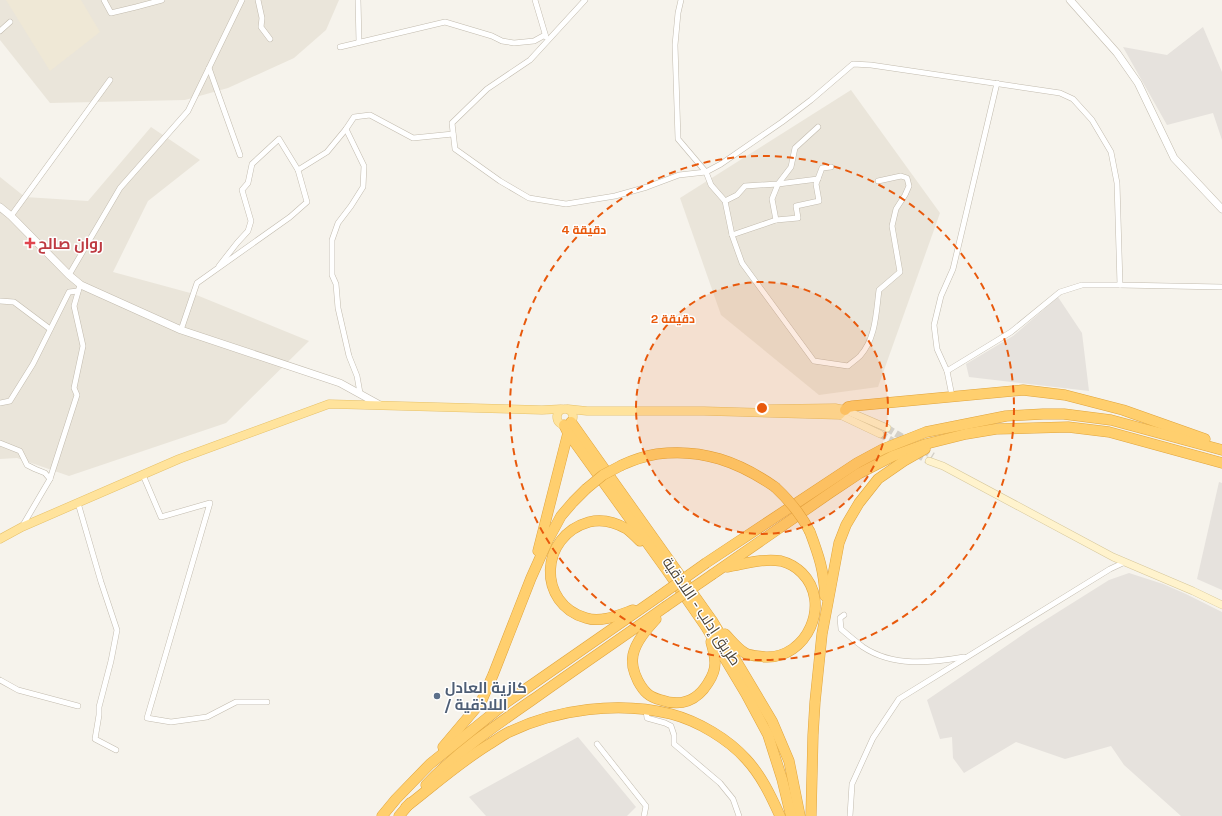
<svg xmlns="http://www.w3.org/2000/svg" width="1222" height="816" font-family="'Space Grotesk',Cairo,sans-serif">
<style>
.residential{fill:#eae5da}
.industrial{fill:#e6e2dd}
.education{fill:#efe8d6}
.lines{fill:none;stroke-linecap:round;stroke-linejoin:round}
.secondary-tunnel{stroke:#d4d0c8;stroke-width:7;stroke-dasharray:7 3.5;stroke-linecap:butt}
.minor-casing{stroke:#c2bbae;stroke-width:6}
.tertiary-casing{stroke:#c2bbae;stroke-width:8}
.secondary-casing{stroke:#d6c79b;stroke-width:8}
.primary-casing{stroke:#e6c16a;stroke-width:9}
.motorway-casing{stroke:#e0a43c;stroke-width:11}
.minor{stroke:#fff;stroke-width:5}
.tertiary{stroke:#fff;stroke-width:7}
.secondary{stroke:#fff3cd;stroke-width:7}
.primary{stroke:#ffe39c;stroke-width:8}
.motorway{stroke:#ffcf6e;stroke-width:10}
.motorway-bridge-casing{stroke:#e0a43c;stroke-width:11;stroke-linecap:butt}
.motorway-bridge{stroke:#ffcf6e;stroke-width:10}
.ring{fill:none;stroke:#e8590c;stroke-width:2;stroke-dasharray:7 5}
.health-dot{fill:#e0444e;stroke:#fff;stroke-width:1.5}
.service-dot{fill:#5c6f8a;stroke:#fff;stroke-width:1.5}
.labels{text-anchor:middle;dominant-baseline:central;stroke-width:3;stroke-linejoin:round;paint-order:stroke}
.health-label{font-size:15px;font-weight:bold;fill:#be3a42;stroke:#fff;text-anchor:start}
.street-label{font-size:15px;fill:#4b4439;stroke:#fff}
.service-label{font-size:15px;font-weight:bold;fill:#4e5e75;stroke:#fff;text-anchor:start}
.centre{fill:#e8590c;stroke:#fff;stroke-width:2}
.ring-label{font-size:12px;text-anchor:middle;font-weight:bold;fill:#e8590c;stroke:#fff;stroke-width:3;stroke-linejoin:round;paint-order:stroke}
</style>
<rect width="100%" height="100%" fill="#f6f3ec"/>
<g class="residential">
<path d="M0,0H339L326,30L294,58L228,88L185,100L50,103L0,40Z"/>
<path d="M851,90L940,213L878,387L819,395L721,315L680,198Z"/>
<path d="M151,127L200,160L148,201L113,272L194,294L309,341L226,423L69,476L17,458L0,459V177L25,197L88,201Z"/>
</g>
<g class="industrial">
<path d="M1203,27L1222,72V140L1213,113L1167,125L1123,47L1167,55Z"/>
<path d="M1058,297L1082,333L1089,391L969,377L966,364L1013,336Z"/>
<path d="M1219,482L1222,483V590L1197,579Z"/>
<path d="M1129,573L1163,584L1186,594L1222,612V816H1181L1124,765L1111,746L1065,759L1016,742L964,773L953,758L952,737L940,739L927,700L1031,629L1109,580Z"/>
<path d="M578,737L636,807L627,816H486L469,797Z"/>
</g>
<path class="education" d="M6,0H81L100,32L50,71Z"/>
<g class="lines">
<g class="secondary-tunnel">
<path d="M887,428L933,456"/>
<path d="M880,434L929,461"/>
</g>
<g class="minor-casing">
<g id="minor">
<path d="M104,0L111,13L136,7L162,0"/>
<path d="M258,0L262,18L261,27L270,39"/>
<path d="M358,0L359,42"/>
<path d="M535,0L546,37"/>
<path d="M585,0L530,60L487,89L452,123L455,149L500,181L529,198L566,204L615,196L647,187L679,175L706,172L721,164L782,122L811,100L853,64L871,65L1060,93L1073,99L1092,120L1111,152L1117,183L1120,285L1222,287"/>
<path d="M681,0L678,13L675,45L678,139L706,172L711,185L725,201L732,235L742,263L814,361L848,366C851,363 856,360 860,356C876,338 876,313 879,290L900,272L892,226L896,209L905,195L909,186L907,178L901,176L878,181"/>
<path d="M0,31L10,22"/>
<path d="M340,47L445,22L492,36L502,41L514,43L534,41L545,35"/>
<path d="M209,68L240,155"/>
<path d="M725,201L737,195L745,186L778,184L818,179"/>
<path d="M11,216L110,80"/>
<path d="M776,220L772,199L778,184L791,167L795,148L818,127"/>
<path d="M732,235L776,220L798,218L796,206L819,201L816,184L822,168L831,167"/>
<path d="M219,266L237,243L248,231L251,221L242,190L248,183L252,164L279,139L298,170"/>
<path d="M69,275L120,188L188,111L242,0"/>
<path d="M0,301L14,302L50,329"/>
<path d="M181,330L197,283L290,217L307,202L298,170L327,152L346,129"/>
<path d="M947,371L1011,332L1060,292L1082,285H1120"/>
<path d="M360,393L357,376L349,356L338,308L336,284L332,275V240L338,223L351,206L363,187L364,166L346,129L354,117L370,115L413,138L453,134"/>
<path d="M952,396L947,371L937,349L934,325L941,296L953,269L997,83"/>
<path d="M0,403L10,401L33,364L69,292L78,291"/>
<path d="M0,443L20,451L27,465L35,469L45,473L50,479"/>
<path d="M143,475L161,517L210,503L147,718L171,722L207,717L236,702H267"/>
<path d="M78,503L101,582L117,630L111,661L99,707V715L95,739L116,750"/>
<path d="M23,525L50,479L77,395L74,388L83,346L74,306L80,285"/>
<path d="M844,615L840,618L841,629C848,635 855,641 863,647C893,667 930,663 964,657"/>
<path d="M0,680L18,690L78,706"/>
<path d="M646,710L647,718L665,723L671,726L674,735V744L720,783L733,799L739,816"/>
<path d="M597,744L646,806L644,816"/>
<path d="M850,816L852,784L873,738L899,699L1110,569L1125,562"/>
</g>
</g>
<g class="tertiary-casing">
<g id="tertiary">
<path d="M1070,0L1117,53L1138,83L1174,158L1222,209"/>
<path d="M0,207L11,216L69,275L81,285L181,330L340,383L380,405"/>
</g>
</g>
<g class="secondary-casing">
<g id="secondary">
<path d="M845,410L887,428"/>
<path d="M840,415L880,434"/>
<path d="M929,461L943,466L1113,557L1193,591L1222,605"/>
</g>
</g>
<g class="primary-casing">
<g id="primary">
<circle cx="565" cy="417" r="8"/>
<path d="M568,409L587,411H704L840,415L845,410"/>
<path d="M768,409L835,408L845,410"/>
<path d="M0,539L22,527L179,459L329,404L542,410L561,409"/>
</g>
</g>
<g class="motorway-casing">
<g id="motorway">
<path d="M845,410L848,407L853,406L1023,390L1065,395L1123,410L1205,439"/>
<path d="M571,422L713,622L772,721L789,761L800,816"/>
<path d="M564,425L568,433L666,569L706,627L746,694L768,735L782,779L791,816"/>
<path d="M622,465C633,460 645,456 657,454C702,448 739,462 775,487"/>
<path d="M810,532C819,556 824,571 825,596"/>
<path d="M538,551L568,433"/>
<path d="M706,563L857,463L883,449L926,432L1006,416L1043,414H1064L1111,420L1222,450"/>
<path d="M713,574L830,493L860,473L893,456L926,444L966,434L996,429L1068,427L1109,432L1222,463"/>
<path d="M633,610C619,615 601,623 586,618C537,604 539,536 589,522C601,519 615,522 627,529C631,532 636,537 640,541"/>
<path d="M656,619C647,629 636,641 633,655C631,664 634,673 638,681C644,692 649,697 661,700C681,707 697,701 708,683C712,677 715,671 715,663C715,656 713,649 711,642"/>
<path d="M725,634C731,640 737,648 745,653C750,656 759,656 765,657C807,659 832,603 802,573C797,568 789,563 781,561C763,558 745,564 727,567"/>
<path d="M443,747L481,702L493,675L531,578L548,540L561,516L573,502L586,489"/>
<path d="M426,785C459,750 499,723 538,696C580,666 623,637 665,607"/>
<path d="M406,807C433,786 459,763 488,745C495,741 501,736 509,732C557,709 619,701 671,714C698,721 728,739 746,759C761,775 771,796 780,816"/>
<path d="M382,816L396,799L430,764L507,702L658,597"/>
<path d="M399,816L410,803"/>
<path d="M811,816L813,735L815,702L822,634L839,543L846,525L859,503L878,479L904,461L925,449"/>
</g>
</g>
<use href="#minor" class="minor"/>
<use href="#tertiary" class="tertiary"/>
<use href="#secondary" class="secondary"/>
<use href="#primary" class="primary"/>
<use href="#motorway" class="motorway"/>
<g class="motorway-bridge-casing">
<g id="motorway-bridge">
<path d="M775,487C790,501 801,514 810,532"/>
<path d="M586,489L603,475L622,465"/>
<path d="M658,597L706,563"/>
<path d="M665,607L713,574"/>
</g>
</g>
<use href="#motorway-bridge" class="motorway-bridge"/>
</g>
<circle cx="762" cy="408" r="126" fill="#e8590c" fill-opacity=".12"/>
<g class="ring">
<circle cx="762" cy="408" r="126"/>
<circle cx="762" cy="408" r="252"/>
</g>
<path class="health-dot" d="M28 237h4v4h4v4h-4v4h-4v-4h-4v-4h4z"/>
<circle class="service-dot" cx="437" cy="696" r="4"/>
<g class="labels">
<g class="health-label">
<text x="38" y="243">روان صالح</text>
</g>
<g class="street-label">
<text transform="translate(702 611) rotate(56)">طريق إدلب - اللاذقية</text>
</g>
<g class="service-label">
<text x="445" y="687">كازية العادل<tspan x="445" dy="17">/ اللاذقية</tspan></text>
</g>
</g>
<circle cx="762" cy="408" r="6" class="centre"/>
<g class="ring-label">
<text x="584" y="234">4 دقيقة</text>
<text x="673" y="323">2 دقيقة</text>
</g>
</svg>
